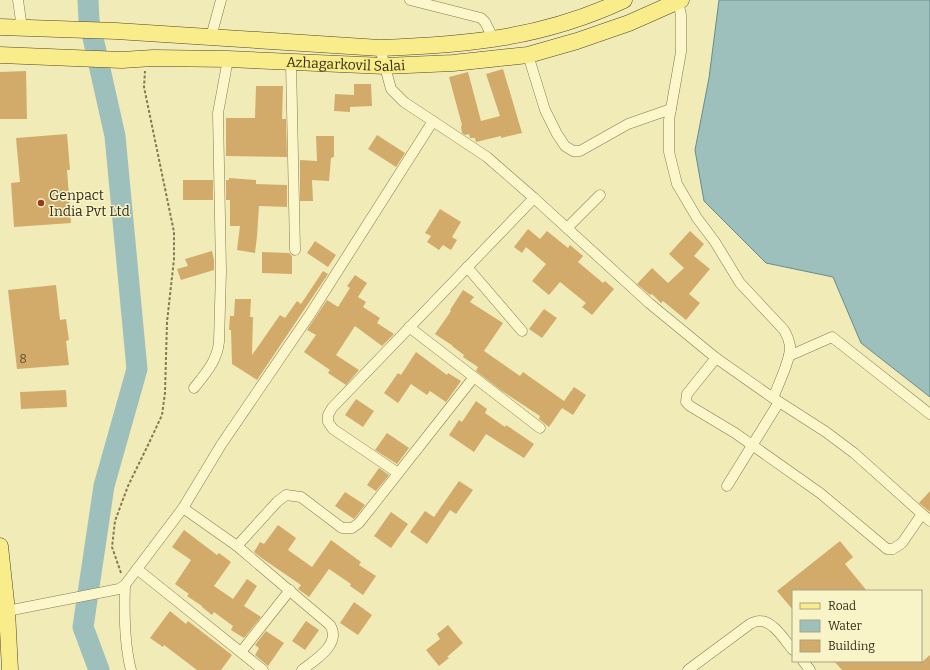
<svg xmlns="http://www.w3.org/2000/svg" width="930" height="670" font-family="Bitter,serif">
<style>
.water{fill:#9ec0bd;stroke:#658d8c}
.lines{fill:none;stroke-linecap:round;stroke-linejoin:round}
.river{stroke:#9ec0bd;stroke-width:21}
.building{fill:#d2ab6b}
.minor-casing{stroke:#877952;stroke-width:11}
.primary-casing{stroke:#544528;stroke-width:17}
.path{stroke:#877952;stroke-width:2;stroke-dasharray:3 2;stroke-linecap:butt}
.minor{stroke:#fbf7cb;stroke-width:10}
.primary{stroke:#f9ed8b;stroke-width:16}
.poi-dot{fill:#9a371e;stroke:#f8f4c8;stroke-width:1.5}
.labels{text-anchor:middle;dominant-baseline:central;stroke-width:3;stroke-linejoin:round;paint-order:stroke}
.number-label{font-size:12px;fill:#5c4c2e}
.street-label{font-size:14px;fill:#352c19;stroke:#f8f4c8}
.poi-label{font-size:14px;fill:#352c19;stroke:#f8f4c8;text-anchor:start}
</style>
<rect width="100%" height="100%" fill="#f1ebb8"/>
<path class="water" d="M719,0H930V397L861,343L833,277L766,263L704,201L695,150L709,78Z"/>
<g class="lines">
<path class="river" d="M88,0L89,20L115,136L137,369L104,486L83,627L99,670"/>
</g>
<g class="building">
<path d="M503,69L522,133L501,138V136L476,142L475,138H470L469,134L465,135L462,133L461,126L462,125L449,77L468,72L481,121L500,116L486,74Z"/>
<path d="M26,71L27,119H0V72Z"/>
<path d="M354,84H371L372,106L350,107V112L334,111L335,94L354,95Z"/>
<path d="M256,86H283L282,119H286L287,157L226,156V118H255Z"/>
<path d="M67,134L70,170H67L71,223L14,227L11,183L20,182L16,138Z"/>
<path d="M377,135L405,153L396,167L368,149Z"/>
<path d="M316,136H334V157L331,158L329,181L312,180L313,201H300V160L317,161Z"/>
<path d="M229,178L256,180V184L287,185V207L259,206L257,236L255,253L237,250L240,226H230V200H226V180H229Z"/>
<rect x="183" y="180" width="30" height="20"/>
<path d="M440,209L461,222L452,237L457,240L451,250L443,245L439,250L427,242L431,236L425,233Z"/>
<path d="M528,229L540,239L547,231L568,248L570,245L583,256L578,262L603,283L605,281L614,289L592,315L582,307L586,303L560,282L549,295L532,281L546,264L526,247L522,253L514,247Z"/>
<path d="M690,231L704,244L694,256L710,269L689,294L700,303L686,320L663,301L661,303L652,294L650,295L637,284L652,268L668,283L684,268L669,254Z"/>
<path d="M315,241L336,255L328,267L307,253Z"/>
<path d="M212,251L214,260V270L181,280L177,269L188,266L185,259Z"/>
<path d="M262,252L289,253L292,256V274L262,273Z"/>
<path d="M323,271L328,274L257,380L232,364L231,330H229L230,316H234L235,299H251L250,317H253L252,355L280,315L285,318L297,301L301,304Z"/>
<path d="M355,275L367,283L358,297L366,302L363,307L380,318L377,323L394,334L382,346L355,326L336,355L359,370L346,385L328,373L330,370L304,352L316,335L307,330L327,300L338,307L350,288L347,286Z"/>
<path d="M56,285L60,320L66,319L69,340L66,341L69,365L17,369L8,290Z"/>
<path d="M463,290L474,297L470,302L503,323L484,351L520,376L523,372L564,401L574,387L586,395L573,415L562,408L549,427L539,419L540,416L502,391L476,371L478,367L463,357L464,355L452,346H453L435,334L451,311L450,310Z"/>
<path d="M544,309L557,318L542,338L529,329Z"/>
<path d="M416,352L447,375L448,373L461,381L446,402L430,391L427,395L411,384L398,403L384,393L398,373L401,375Z"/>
<path d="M66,390L67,407L21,409L20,392Z"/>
<path d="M356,399L374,411L363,427L345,415Z"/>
<path d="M476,401L487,409L485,413L505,427L506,425L534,444L524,458L486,434L474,452L449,435L459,420L462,422Z"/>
<path d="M387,433L409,448L397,464L375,450Z"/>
<path d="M379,468L389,475L376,491L367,485Z"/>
<path d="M459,481L473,490L456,514L450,510L427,544L410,532L425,511L434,517Z"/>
<path d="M930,491V512L919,503Z"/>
<path d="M345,492L365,505L354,519L335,506Z"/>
<path d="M391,512L408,524L391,548L374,536Z"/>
<path d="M278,525L296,538L288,550L312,567L331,540L361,562L359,565L376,576L363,595L350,586L351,584L329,569L309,597L298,589L301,585L263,559L254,552L260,542L264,544Z"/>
<path d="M184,530L217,555L219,553L231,562L214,586L233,599L247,579L257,586L244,606L261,617L244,638L231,630L233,626L214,612L212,615L202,607V606L187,596L189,594L175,584L191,560L172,547Z"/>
<path d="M840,541L853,557L845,564L867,591H793V610L777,591Z"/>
<path d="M354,602L372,615L358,635L340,623Z"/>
<path d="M170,611L186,624L188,621L232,655L221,670H197L164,645L163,647L150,638Z"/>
<path d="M306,621L319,630L305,650L292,641Z"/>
<path d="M448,625L463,643L447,657L449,658L439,666L426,650L440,639L437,634Z"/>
<path d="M266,631L284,643L268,666L255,655L259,648L255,645Z"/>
<path d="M930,655V670H842L834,661H923Z"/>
</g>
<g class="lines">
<g class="minor-casing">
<g id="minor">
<path d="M18,0L22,28"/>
<path d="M410,0L481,18L485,22L494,40"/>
<path d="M675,0L678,1L681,15V52L669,120V152L677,184L697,218L715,242L740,283L784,330C787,335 789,340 790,346C791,359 778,385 773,398"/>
<path d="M211,37L221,0"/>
<path d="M380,48L391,89L404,102L487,157L534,198L332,408L328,415V422L333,429L398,473"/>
<path d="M528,55L545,110L557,134L565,146L573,151H580L628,124L671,109"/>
<path d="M291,63L295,250"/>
<path d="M534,198L649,303L716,358L773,398L826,432L854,453L930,521"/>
<path d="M567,228L600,195"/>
<path d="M467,267L522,331"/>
<path d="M409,327L540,428"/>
<path d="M789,356L832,337L930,414"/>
<path d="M716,358L687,394L686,402L690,406L735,433L820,493L887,549H893L902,543L922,514"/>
<path d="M194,388C206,373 217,361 219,342L221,271L218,113L228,59"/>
<path d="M727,486L779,402"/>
<path d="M183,508L221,445L311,313L433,121"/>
<path d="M237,546L330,625C342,644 315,660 302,670"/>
<path d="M137,569L263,670"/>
<path d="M125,585C124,613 124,643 131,670"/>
<path d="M7,611L119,589L125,585L183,508L237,546L277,502L286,495L301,497L342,528H352L359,523L474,377"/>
<path d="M241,652L290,590"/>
<path d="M803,661L810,670"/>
<path d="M688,670L750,624C752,623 756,621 759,621C773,620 785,641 793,650"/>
</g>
</g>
<g class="primary-casing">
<g id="primary">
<path d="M0,27L116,31L380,48C467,45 543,38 624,0"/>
<path id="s1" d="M0,55L122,60L153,58L228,59L385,66L453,63L528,55L577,41L629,23L681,0"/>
<path d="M0,546L7,611L10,670"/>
</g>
</g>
<path class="path" d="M121,573L112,547L115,521L128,486L149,443L162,415L165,393L167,322L174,259V232L144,87L145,71"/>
<use href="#minor" class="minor"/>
<use href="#primary" class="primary"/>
</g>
<circle class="poi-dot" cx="41" cy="203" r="4"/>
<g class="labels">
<g class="number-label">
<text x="23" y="359">8</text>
</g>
<g class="street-label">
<text stroke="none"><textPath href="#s1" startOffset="346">Azhagarkovil Salai</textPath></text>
</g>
<g class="poi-label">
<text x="49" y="195">Genpact<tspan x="49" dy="16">India Pvt Ltd</tspan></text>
</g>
</g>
<rect x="792" y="590" width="130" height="72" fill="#f8f4c8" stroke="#aaa482"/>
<rect x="800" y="603" width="20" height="6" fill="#f9ed8b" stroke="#aaa482"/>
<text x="828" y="610" font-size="12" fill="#352c19">Road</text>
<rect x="800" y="620" width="20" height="12" fill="#9ec0bd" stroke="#aaa482"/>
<text x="828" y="630" font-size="12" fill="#352c19">Water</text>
<rect x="800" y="640" width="20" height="12" fill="#d2ab6b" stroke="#aaa482"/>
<text x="828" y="650" font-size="12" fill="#352c19">Building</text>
</svg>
